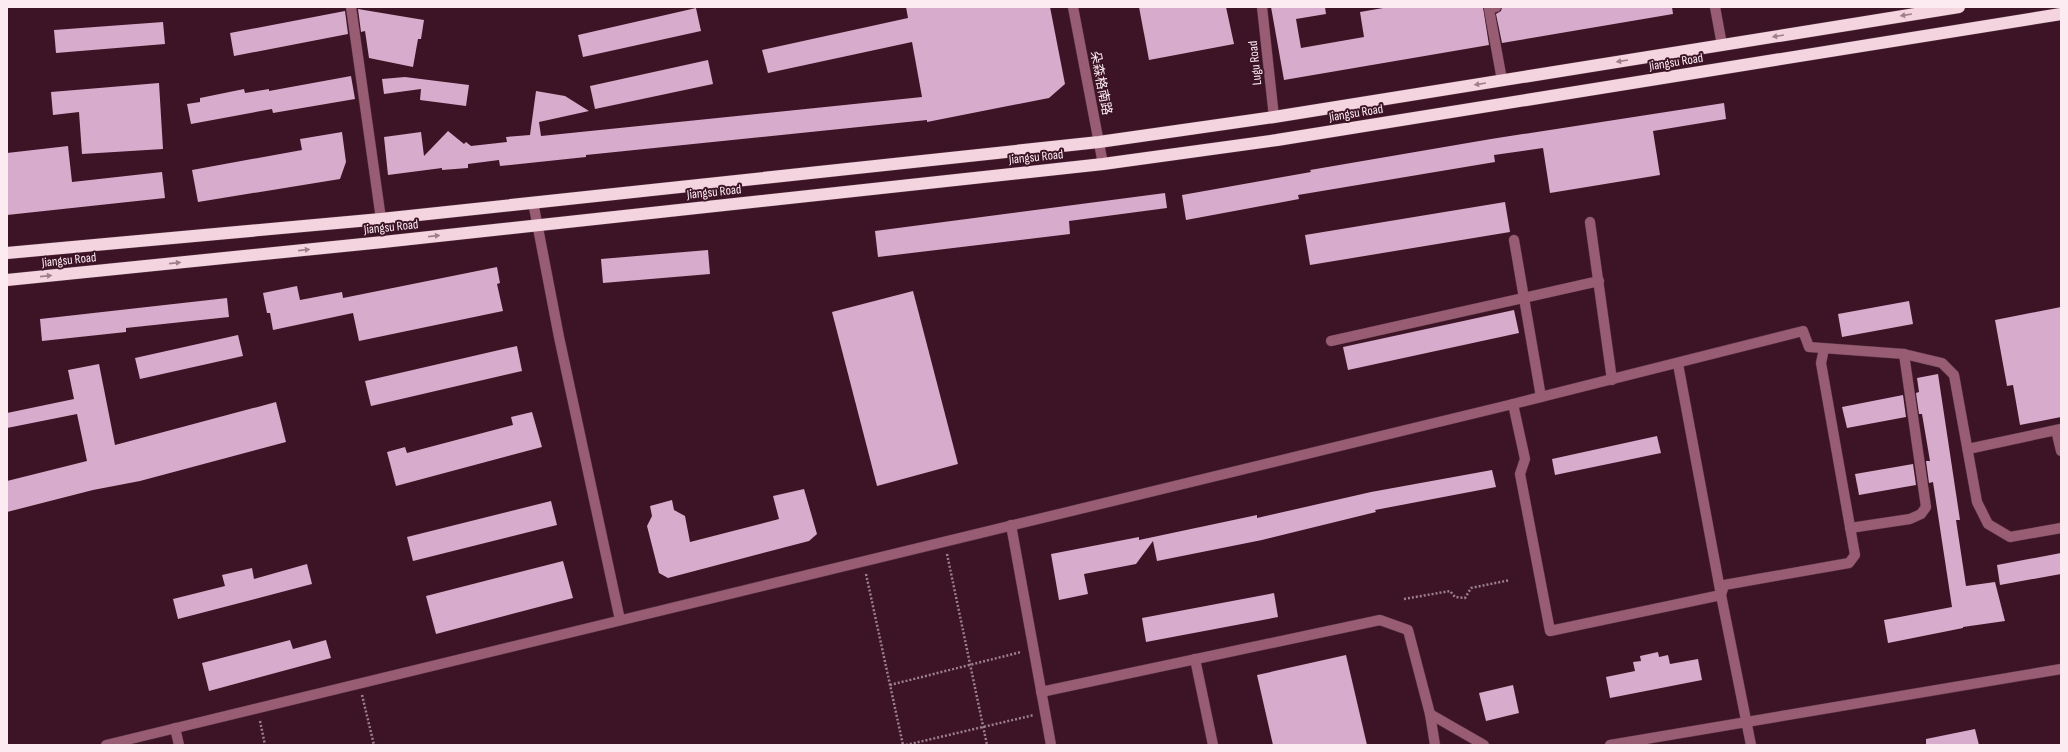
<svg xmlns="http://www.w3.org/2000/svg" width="2068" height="752" font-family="'Sofia Sans Condensed','Noto Sans SC',sans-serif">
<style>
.building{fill:#d7abcb}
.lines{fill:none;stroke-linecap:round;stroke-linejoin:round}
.minor-casing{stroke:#573242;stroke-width:11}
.highway-casing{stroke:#573242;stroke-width:13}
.path{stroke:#9c808b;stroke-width:2.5;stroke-dasharray:2 2;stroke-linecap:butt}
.minor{stroke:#985c73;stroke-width:10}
.highway{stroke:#f4d4df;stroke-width:12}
.oneway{fill:#a17e8b}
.labels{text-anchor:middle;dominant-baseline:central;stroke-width:4;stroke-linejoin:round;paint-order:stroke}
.street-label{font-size:13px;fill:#fcebf1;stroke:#3c1425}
</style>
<rect width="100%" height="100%" fill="#3c1425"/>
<g class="building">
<path d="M906,7H1050L1065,84L1049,98L927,122V120L586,155V157L500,166L499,160L468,164V168L442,170V168L388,175L384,137L421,132L424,156L448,131L464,144L466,142L471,146L507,142L506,137L530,135L536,91L565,96L589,111L539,122L541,136L922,97L912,42L768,73L762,50L908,18Z"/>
<path d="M1139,7H1226L1234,44L1149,60Z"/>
<path d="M1271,7H1325L1326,14L1296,19L1301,48L1364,37L1360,12L1389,7H1483L1489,45L1284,80Z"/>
<path d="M1502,7H1672L1673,14L1502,43L1496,14L1501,11Z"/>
<path d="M696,8L701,31L583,57L578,35Z"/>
<path d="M358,9L424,20L421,39H418L413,67L369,58L365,31L361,32Z"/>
<path d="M345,11L348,34L234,56L230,33Z"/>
<path d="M163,22L165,44L56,53L54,30Z"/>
<path d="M708,60L713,84L595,109L590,86Z"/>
<path d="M351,76L355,99L273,113L272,109L191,124L187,104L200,102V98L244,89L245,93L269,89V91Z"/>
<path d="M405,77L469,85L466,106L420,100L421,89L384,94L382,79Z"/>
<path d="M159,83L163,149L82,154L79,112L53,115L51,92Z"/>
<path d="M1724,103L1726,119L1653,131L1660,175L1550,193L1543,148L1494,155L1495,162L1298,195L1299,199L1186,220L1182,195L1311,172L1310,170L1491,139Z"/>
<path d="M342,132L346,162L340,179L198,202L192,170L302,150L300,139Z"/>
<path d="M68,146L72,182L162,172L165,198L7,215V153Z"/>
<path d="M1165,193L1167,208L1069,221L1070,234L878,257L875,231Z"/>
<path d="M1505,202L1510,232L1310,265L1305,235Z"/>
<path d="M708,250L710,274L603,283L601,259Z"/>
<path d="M497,267L500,283L497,284L503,311L359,341L353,313L273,330L270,313H267L263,293L297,286L300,300L342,292L343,298Z"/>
<path d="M913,291L958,464L877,486L832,312Z"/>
<path d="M227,298L229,317L126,328V332L42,341L40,319Z"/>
<path d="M1909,301L1913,324L1842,337L1838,314Z"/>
<path d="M2061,307V417L2020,425L2013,385L2007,386L1995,320Z"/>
<path d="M1514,310L1519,333L1348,370L1343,347Z"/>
<path d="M238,335L243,356L140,379L135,358Z"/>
<path d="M517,346L522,371L371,406L365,381Z"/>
<path d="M99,364L115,445L276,402L286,442L140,481L93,490L7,512V481L87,461L77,414L7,428V413L74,399L68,370Z"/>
<path d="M1938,374L1960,520H1956L1966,586L1995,582L2005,621L1963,627V628L1888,643L1884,620L1952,607L1933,482L1929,483L1926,461H1930L1922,414H1919L1916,393L1919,392L1917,378Z"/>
<path d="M1903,395L1906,417L1847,428L1842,407Z"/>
<path d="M532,412L542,447L396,486L387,452L405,447L407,453L513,425L511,417Z"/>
<path d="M1657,436L1661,453L1555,475L1552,459Z"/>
<path d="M1913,464L1916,485L1859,495L1855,474Z"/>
<path d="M1492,470L1496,487L1375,510L1376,512L1262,540L1157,561L1153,541L1136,564L1084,574L1088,594L1059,600L1051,554L1139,537V540L1257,515V518L1371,492Z"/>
<path d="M804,489L817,534L809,541L668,578L659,573L647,526L652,516L650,506L672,500L674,510L685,516L690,542L779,519L773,496Z"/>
<path d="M551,501L557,525L413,561L407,537Z"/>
<path d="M2061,553V574L2000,585L1997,565Z"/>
<path d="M563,561L573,598L436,634L426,596Z"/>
<path d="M307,564L312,584L178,619L173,599L225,586L222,575L252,568L254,579Z"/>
<path d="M1274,593L1278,617L1146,642L1142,618Z"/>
<path d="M290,640L293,649L326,640L331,658L209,691L202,663Z"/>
<path d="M1658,652L1659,657L1668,655L1670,664L1698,659L1702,680L1610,698L1606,677L1635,671L1633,662L1641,661L1640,656Z"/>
<path d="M1346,655L1367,745H1273L1257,675Z"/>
<path d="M1513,685L1519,713L1486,721L1479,693Z"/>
<path d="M1975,729L1979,745H1926V739Z"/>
</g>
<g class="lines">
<g class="minor-casing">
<g id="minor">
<path d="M351,7L381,219"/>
<path d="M1073,7L1103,164"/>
<path d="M1262,7L1274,117"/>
<path d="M1496,7L1489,9L1502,80"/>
<path d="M1715,7L1722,45"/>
<path d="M533,202L559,337L620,620"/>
<path d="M1590,222L1612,380"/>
<path d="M1514,240L1541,397"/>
<path d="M1331,341L1599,281"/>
<path d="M1678,364L1721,595L1751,745"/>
<path d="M1513,404L1525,459L1520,474L1550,631L1721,595L1724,585L1849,563L1855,555L1821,363L1824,349"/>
<path d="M2056,430L2061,451"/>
<path d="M1968,449L2061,429"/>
<path d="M1011,525L1051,745"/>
<path d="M1850,528L1910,519L1921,514L1926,507L1904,354"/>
<path d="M1195,659L1213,745"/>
<path d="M1041,692L1380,620L1408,630L1430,714L1435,745"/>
<path d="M1430,714L1484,745"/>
<path d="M175,728L179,745"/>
<path d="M106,745L1513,404L1803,331L1809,347L1904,354L1942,363L1954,375L1977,502L1988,524L2010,537L2061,528"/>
<path d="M1610,745L2061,669"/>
</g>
</g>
<g class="highway-casing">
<g id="highway">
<path d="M7,253L381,219L1099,142L1274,117L1959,7"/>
<path d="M7,280L383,242L1103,164L1277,140L2061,14"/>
</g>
</g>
<g class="path">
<path d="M947,554L987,745"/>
<path d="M866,574L903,745"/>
<path d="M1404,599L1450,591L1455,597L1465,598L1471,588L1510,580"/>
<path d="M890,685L1021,652"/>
<path d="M362,695L374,745"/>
<path d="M260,721L265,745"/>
<path d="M906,745L1034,715"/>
</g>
<use href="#minor" class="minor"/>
<use href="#highway" class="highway"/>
</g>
<defs><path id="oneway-solid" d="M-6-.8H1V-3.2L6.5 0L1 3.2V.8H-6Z"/></defs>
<g class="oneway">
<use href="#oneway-solid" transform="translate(1906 15) rotate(171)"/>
<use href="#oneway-solid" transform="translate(1778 36) rotate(171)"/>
<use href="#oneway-solid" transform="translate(1622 61) rotate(171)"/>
<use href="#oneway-solid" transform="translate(1480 84) rotate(171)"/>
<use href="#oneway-solid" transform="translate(434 236) rotate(-6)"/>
<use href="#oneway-solid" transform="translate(304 250) rotate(-6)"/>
<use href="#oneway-solid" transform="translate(175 263) rotate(-6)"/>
<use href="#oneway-solid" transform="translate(46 276) rotate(-6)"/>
</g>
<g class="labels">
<g class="street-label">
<text transform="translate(1676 62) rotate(-9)">Jiangsu Road</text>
<text transform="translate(1255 63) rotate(-96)">Lugu Road</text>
<text transform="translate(1101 83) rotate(79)">朵森格南路</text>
<text transform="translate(1356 113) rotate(-9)">Jiangsu Road</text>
<text transform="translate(1036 157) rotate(-6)">Jiangsu Road</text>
<text transform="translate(714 192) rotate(-6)">Jiangsu Road</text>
<text transform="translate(391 227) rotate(-6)">Jiangsu Road</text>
<text transform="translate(69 260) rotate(-6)">Jiangsu Road</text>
</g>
</g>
<rect width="2068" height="752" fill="none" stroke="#fcebf1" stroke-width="16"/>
</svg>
